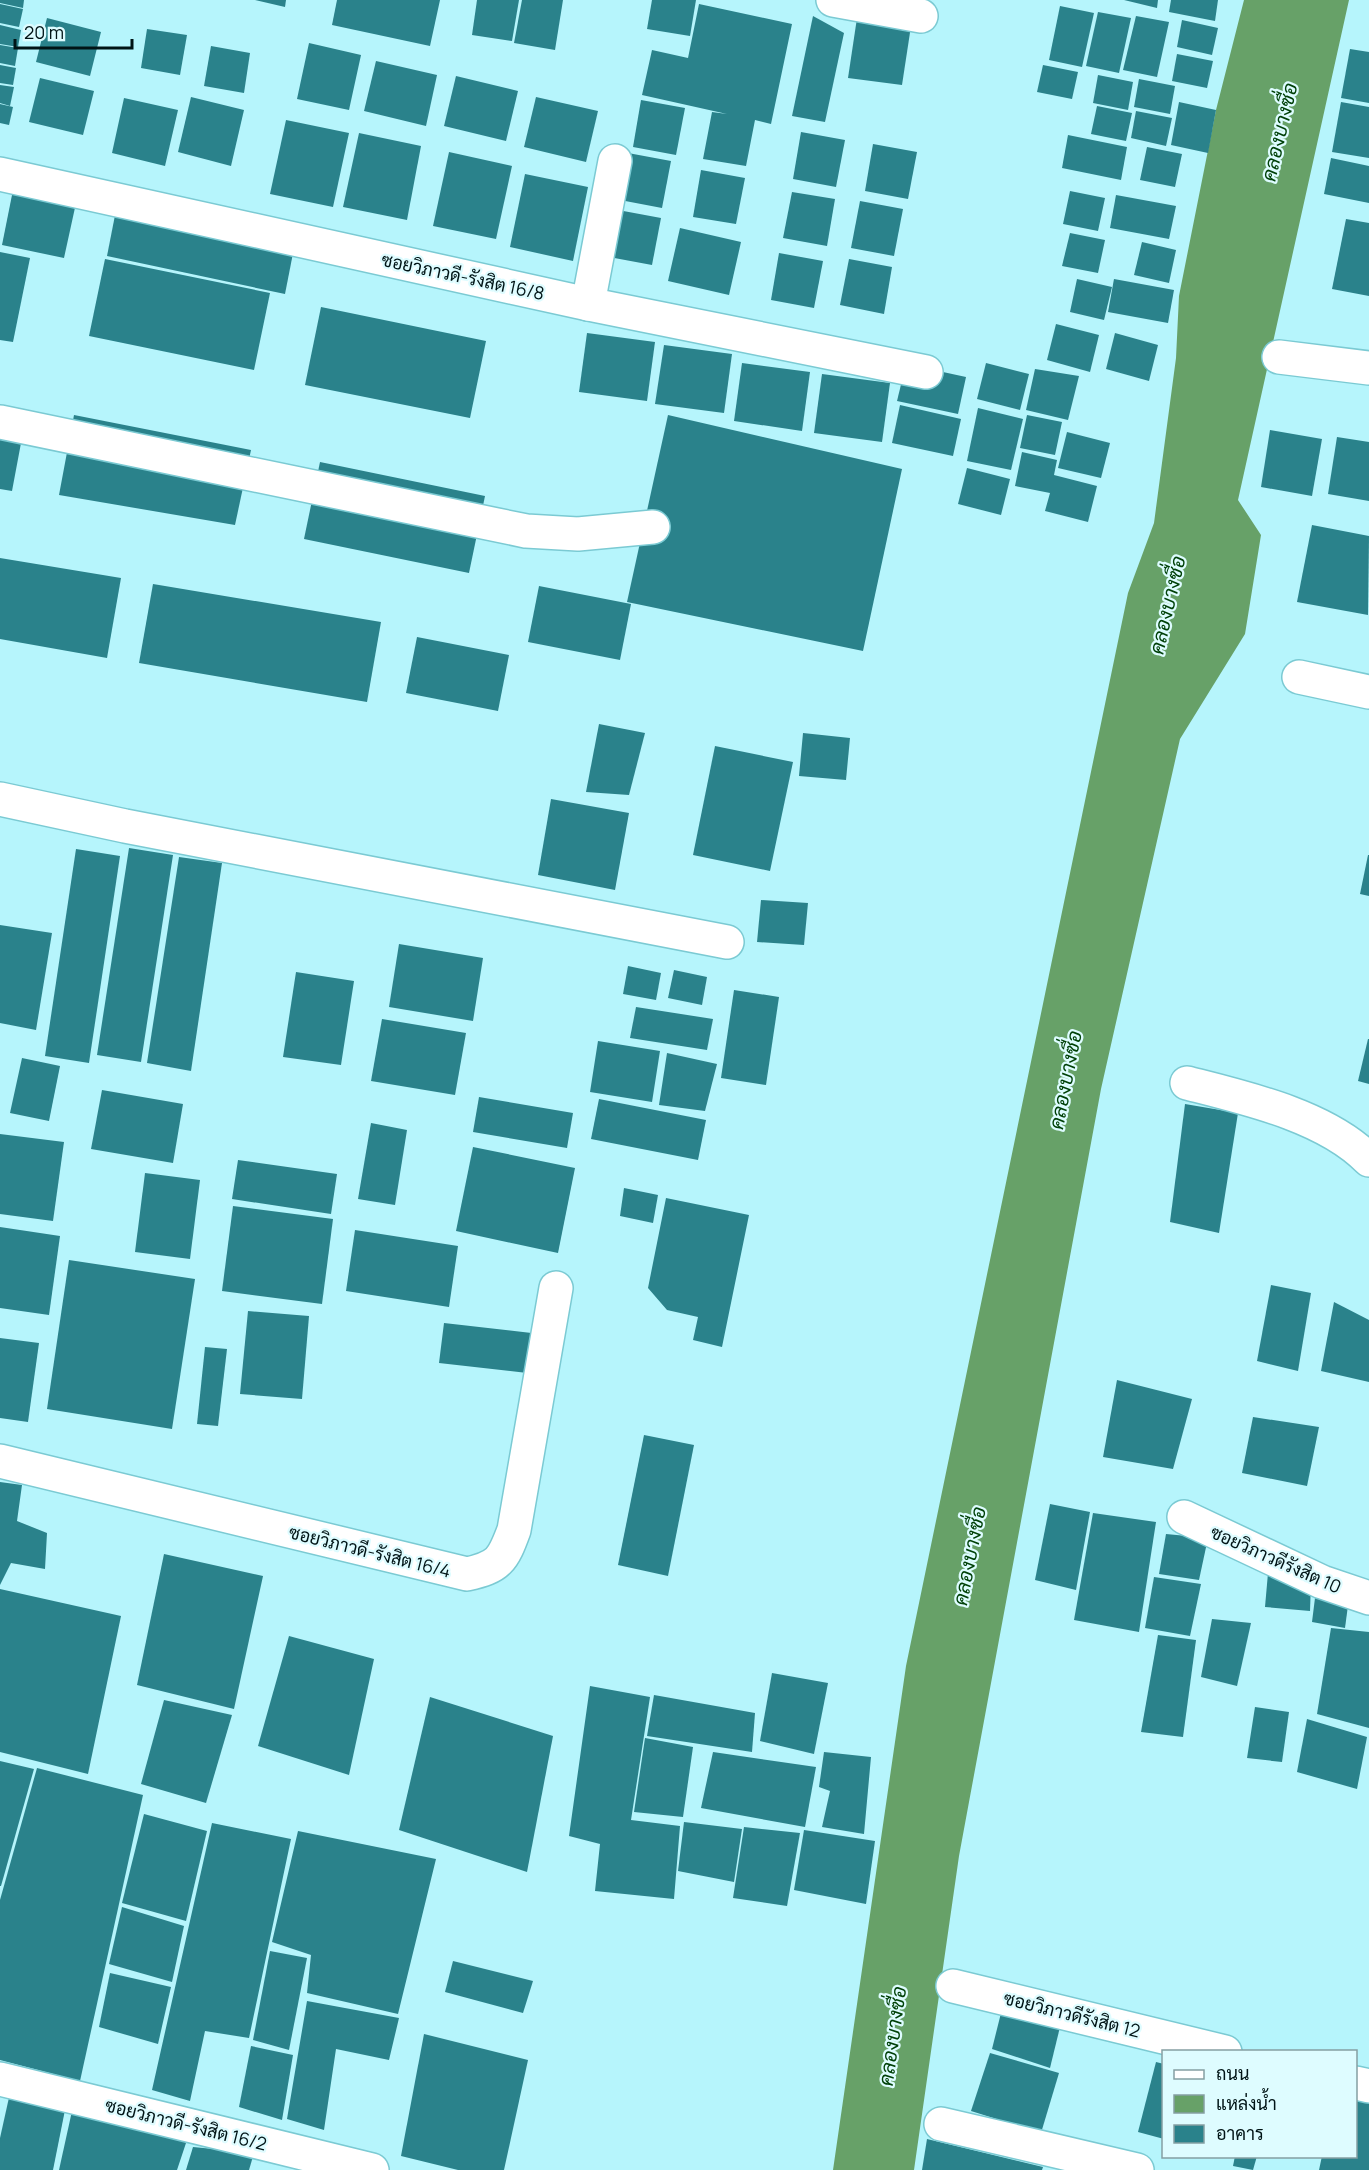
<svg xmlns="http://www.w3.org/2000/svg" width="1369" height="2170" font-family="Manrope,Sarabun,sans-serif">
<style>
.water{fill:#67a168}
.building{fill:#2a828b}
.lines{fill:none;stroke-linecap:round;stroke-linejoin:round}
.minor-casing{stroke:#7bcad3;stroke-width:36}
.minor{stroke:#fff;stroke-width:33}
.labels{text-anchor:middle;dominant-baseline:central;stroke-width:4.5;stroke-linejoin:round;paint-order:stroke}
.street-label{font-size:18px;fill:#001416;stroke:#defcff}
.water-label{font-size:20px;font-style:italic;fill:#004108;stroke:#defcff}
</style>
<rect width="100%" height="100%" fill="#b6f5fc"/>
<path class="water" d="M1244,0H1349L1238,500L1261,535L1245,634L1180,739L1101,1089L959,1856L914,2170H833L906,1666L1128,593L1154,523L1176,358L1179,296L1216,110Z"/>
<g class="building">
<path d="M0,0H24L23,8L0,3Z"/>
<path d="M255,0H286L285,7Z"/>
<path d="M337,0H440L430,46L332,25Z"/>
<path d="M477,0H519L512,41L472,35Z"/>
<path d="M522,0H563L555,50L514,43Z"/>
<path d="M652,0H696L690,36L647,29Z"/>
<path d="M1124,0H1158L1157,8Z"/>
<path d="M1171,0H1218L1215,21L1169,12Z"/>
<path d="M0,4L23,9L19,27L0,23Z"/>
<path d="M699,4L792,24L771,124L755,120L746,166L703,159L712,112L727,114L642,95L652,50L688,58Z"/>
<path d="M1060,6L1094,13L1082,67L1049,60Z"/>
<path d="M1098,12L1131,18L1119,73L1086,66Z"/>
<path d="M813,16L844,33L825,122L792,116Z"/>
<path d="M1136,16L1169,22L1157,77L1123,70Z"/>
<path d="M47,18L101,32L90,76L36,62Z"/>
<path d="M857,18L911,26L902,85L848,78Z"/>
<path d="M1182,20L1218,28L1212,55L1177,47Z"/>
<path d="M0,25L21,30L18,47L0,44Z"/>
<path d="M147,29L187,35L180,75L141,68Z"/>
<path d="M309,43L361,55L349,110L297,99Z"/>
<path d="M0,45L18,48L15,66L0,63Z"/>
<path d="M211,46L250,53L244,93L204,86Z"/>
<path d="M1350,49L1369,52V103L1341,98Z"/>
<path d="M1177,54L1213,61L1207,88L1172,81Z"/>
<path d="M376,61L437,75L426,126L364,111Z"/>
<path d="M0,65L16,68L13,85L0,83Z"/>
<path d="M1043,65L1078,72L1072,99L1037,92Z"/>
<path d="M1098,75L1133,82L1128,110L1093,103Z"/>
<path d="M456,76L518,91L506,141L444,126Z"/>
<path d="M40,78L94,91L83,135L29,122Z"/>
<path d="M1139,79L1175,86L1170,114L1134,107Z"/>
<path d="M0,85L14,87L10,106L0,103Z"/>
<path d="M191,97L244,110L231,166L178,152Z"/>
<path d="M536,97L598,111L586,162L524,147Z"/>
<path d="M124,98L178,110L165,166L112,153Z"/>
<path d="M641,100L685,108L676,155L633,147Z"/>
<path d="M1179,102L1216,110L1208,153L1171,145Z"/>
<path d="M1341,102L1369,107V158L1332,152Z"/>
<path d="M0,104L13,107L9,125L0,123Z"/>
<path d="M1097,106L1132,113L1126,141L1091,134Z"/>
<path d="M1136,111L1172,118L1166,146L1131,138Z"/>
<path d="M286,120L349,133L333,207L270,194Z"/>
<path d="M801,132L845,140L836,187L793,179Z"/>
<path d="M359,133L421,146L407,220L343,207Z"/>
<path d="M1068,135L1127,147L1121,180L1062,168Z"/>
<path d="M873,144L917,152L908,199L865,191Z"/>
<path d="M1147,147L1182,154L1175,187L1140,180Z"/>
<path d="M449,152L512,166L496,239L433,226Z"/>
<path d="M628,153L671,161L662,208L620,200Z"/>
<path d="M1331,158L1369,166V203L1324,194Z"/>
<path d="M701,170L745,178L736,224L693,217Z"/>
<path d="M525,174L588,187L573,261L510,247Z"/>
<path d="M13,190L76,203L64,258L2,245Z"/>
<path d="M1070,191L1105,198L1098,231L1063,224Z"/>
<path d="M792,192L835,199L827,246L783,238Z"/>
<path d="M1116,195L1176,206L1169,239L1110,228Z"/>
<path d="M860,201L903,209L894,256L851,248Z"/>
<path d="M117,205L295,243L285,294L107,256Z"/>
<path d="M618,210L661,218L652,265L609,257Z"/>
<path d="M1346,219L1369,223V296L1332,289Z"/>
<path d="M680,228L741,242L729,295L668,281Z"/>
<path d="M1070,233L1105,240L1098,273L1062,266Z"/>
<path d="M1142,242L1176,250L1169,283L1134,275Z"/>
<path d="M0,252L30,258L13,342L0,340Z"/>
<path d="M779,253L823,261L814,308L771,300Z"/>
<path d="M105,259L270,293L254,370L89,336Z"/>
<path d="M849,259L892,267L884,314L840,305Z"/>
<path d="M1077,279L1112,287L1104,320L1070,312Z"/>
<path d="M1114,279L1174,290L1168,323L1108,312Z"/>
<path d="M321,307L486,341L470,418L305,385Z"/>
<path d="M1056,324L1099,335L1090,372L1047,360Z"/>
<path d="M587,333L655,342L647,401L579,392Z"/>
<path d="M1115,333L1158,345L1149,381L1106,369Z"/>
<path d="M664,345L732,354L724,413L655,404Z"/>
<path d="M742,363L810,372L802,431L734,421Z"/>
<path d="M986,363L1029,374L1020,410L977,399Z"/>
<path d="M906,364L966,377L958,414L897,401Z"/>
<path d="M1035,369L1079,376L1068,420L1026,410Z"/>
<path d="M822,374L890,383L882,442L814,433Z"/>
<path d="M900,405L961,419L953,456L892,443Z"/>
<path d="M0,406L27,411L12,491L0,489Z"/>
<path d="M978,408L1023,419L1011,470L967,461Z"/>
<path d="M74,415L251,450L235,525L59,495Z"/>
<path d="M668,415L902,469L863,651L627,602Z"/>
<path d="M1027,415L1062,422L1055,455L1020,448Z"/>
<path d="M1270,430L1322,439L1312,496L1261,487Z"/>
<path d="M1067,432L1110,443L1101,478L1058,468Z"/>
<path d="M1337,437L1369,442V501L1328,494Z"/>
<path d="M1022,452L1057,460L1054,475L1097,486L1088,522L1045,511L1050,493L1015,486Z"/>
<path d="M320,462L485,496L469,573L304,539Z"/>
<path d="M967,468L1010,479L1001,515L958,504Z"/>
<path d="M1312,525L1369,536L1368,615L1297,602Z"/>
<path d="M0,558L121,578L107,658L0,639Z"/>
<path d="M153,584L381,622L367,702L139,663Z"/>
<path d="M539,586L631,604L620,660L528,642Z"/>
<path d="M417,637L509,655L498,711L406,693Z"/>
<path d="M599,724L645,733L629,795L586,792Z"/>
<path d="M803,733L850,738L846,780L799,776Z"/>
<path d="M715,746L793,762L770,871L693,855Z"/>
<path d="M551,799L629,813L615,890L538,875Z"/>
<path d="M129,848L173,855L141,1062L97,1055Z"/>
<path d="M76,849L120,856L89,1063L45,1056Z"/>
<path d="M1368,855H1369V896L1360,894Z"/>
<path d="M179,857L222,863L191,1071L147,1063Z"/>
<path d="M761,900L808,903L804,945L757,942Z"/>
<path d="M0,925L52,933L36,1030L0,1023Z"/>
<path d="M399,944L483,958L473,1021L389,1007Z"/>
<path d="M628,966L661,973L656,1000L623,994Z"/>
<path d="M674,970L707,977L702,1005L668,998Z"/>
<path d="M296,972L354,981L341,1065L283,1057Z"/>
<path d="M734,990L779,997L766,1085L721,1078Z"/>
<path d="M636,1007L713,1019L707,1050L630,1038Z"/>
<path d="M382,1019L466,1033L455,1095L371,1081Z"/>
<path d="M1368,1039H1369V1084L1358,1081Z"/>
<path d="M598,1041L660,1051L652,1102L590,1092Z"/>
<path d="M667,1053L717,1064L705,1111L659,1105Z"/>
<path d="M22,1058L60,1066L49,1121L10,1113Z"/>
<path d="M102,1090L183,1104L173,1163L91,1149Z"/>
<path d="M479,1097L573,1113L567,1148L473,1132Z"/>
<path d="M599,1099L706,1120L698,1160L591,1139Z"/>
<path d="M1185,1104L1238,1113L1219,1233L1170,1222Z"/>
<path d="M371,1123L407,1130L395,1205L358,1199Z"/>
<path d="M0,1134L64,1142L53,1221L0,1214Z"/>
<path d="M473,1147L575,1168L558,1253L456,1231Z"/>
<path d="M238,1160L337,1174L331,1214L232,1199Z"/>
<path d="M145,1173L200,1180L190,1259L135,1252Z"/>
<path d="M624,1188L658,1195L653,1223L620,1216Z"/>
<path d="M666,1198L749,1215L722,1347L693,1340L698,1317L667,1310L648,1288Z"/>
<path d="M233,1206L333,1219L322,1304L222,1291Z"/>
<path d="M0,1227L60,1236L49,1315L0,1308Z"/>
<path d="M355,1230L458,1246L449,1307L346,1291Z"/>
<path d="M69,1260L195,1279L172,1429L47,1409Z"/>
<path d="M1271,1285L1311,1293L1298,1371L1257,1361Z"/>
<path d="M1334,1302L1369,1320V1382L1321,1371Z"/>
<path d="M248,1311L309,1316L302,1399L240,1394Z"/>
<path d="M444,1323L540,1334L536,1374L439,1363Z"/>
<path d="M0,1338L39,1343L28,1422L0,1418Z"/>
<path d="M205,1347L227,1349L218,1426L197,1424Z"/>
<path d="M1117,1380L1192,1399L1173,1469L1103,1457Z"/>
<path d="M1253,1417L1319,1427L1307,1486L1242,1473Z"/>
<path d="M644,1435L694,1445L668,1576L618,1565Z"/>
<path d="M0,1482L22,1485L17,1521L47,1533L45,1569L11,1563L0,1585Z"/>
<path d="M1050,1504L1090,1512L1076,1590L1035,1580Z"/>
<path d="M1093,1513L1156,1522L1139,1632L1074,1620Z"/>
<path d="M1166,1534L1208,1538L1199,1580L1159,1574Z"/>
<path d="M164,1554L263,1576L234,1709L137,1685Z"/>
<path d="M1268,1573L1311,1583L1310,1611L1265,1607Z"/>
<path d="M1154,1577L1201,1584L1190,1636L1145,1628Z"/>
<path d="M0,1589L121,1616L88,1774L0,1752Z"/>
<path d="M1316,1590L1349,1598L1345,1628L1312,1622Z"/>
<path d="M1212,1619L1251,1623L1237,1686L1201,1677Z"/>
<path d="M1331,1628L1369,1632V1728L1317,1714Z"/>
<path d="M1158,1635L1196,1640L1183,1737L1141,1732Z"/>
<path d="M289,1636L374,1659L349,1775L258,1746Z"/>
<path d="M772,1673L828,1683L814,1754L760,1741Z"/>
<path d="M590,1686L650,1697L631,1820L680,1826L674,1899L595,1891L600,1844L569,1836Z"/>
<path d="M654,1695L755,1713L752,1752L647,1736Z"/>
<path d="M430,1697L553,1736L527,1872L399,1830Z"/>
<path d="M164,1700L232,1715L206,1803L141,1784Z"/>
<path d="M1255,1707L1289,1712L1282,1762L1247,1758Z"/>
<path d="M1307,1719L1367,1737L1357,1789L1297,1772Z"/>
<path d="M645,1738L693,1747L683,1817L634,1812Z"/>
<path d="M713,1752L816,1767L805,1827L701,1808Z"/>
<path d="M824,1752L871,1757L864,1834L822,1827L830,1791L819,1787Z"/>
<path d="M0,1761L34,1769L1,1886H0Z"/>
<path d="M37,1768L143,1795L80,2081L0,2060V1900Z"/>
<path d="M144,1814L207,1831L186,1921L122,1903Z"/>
<path d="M684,1822L742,1829L734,1882L678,1871Z"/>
<path d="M212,1823L291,1839L249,2038L205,2031L190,2101L152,2090Z"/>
<path d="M744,1827L800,1833L787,1906L733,1898Z"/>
<path d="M804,1830L875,1841L866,1904L794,1890Z"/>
<path d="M298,1831L436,1859L398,2014L307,1993L311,1955L272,1942Z"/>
<path d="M122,1907L184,1926L172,1982L109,1964Z"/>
<path d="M270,1951L307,1958L289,2050L253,2040Z"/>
<path d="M453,1961L533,1981L523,2013L445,1992Z"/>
<path d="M110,1973L171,1987L158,2044L99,2027Z"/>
<path d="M307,2001L399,2018L389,2060L336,2049L324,2130L287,2119Z"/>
<path d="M1001,2013L1060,2027L1050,2068L992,2049Z"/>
<path d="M424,2034L528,2060L504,2170H458L401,2156Z"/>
<path d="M251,2046L293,2055L282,2120L239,2107Z"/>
<path d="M990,2053L1059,2073L1041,2133L971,2111Z"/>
<path d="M1156,2062L1164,2064V2139L1138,2132Z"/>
<path d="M10,2093L66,2105L53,2170H0V2138Z"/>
<path d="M1356,2099L1369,2103V2170H1319L1322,2156H1356Z"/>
<path d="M72,2111L187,2140L177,2170H59Z"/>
<path d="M927,2139L1043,2167L1042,2170H922Z"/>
<path d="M193,2147L254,2153L249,2170H186Z"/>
<path d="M1235,2156H1257L1253,2170L1233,2166Z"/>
</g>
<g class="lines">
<g class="minor-casing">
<g id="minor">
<path d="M833,0L921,16"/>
<path d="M0,174L588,304L926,372"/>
<path d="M588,304L615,161"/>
<path d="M1279,357L1369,368"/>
<path d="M0,422L526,531L578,534L653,527"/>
<path d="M1299,677L1369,692"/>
<path d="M0,799L125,826L727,942"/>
<path d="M1187,1083C1246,1098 1326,1116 1369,1160"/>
<path d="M0,1461L467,1574C499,1567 503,1560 514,1530L556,1288"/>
<path d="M1184,1517L1322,1582L1369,1598"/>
<path d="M953,1986L1225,2052"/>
<path d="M0,2079L372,2170"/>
<path d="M1356,2083L1369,2086"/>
<path d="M941,2124L1137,2170"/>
</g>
</g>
<use href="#minor" class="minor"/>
</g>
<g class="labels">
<g class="street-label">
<text transform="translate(463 276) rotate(12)">ซอยวิภาวดี-รังสิต 16/8</text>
<text transform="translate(370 1551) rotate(14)">ซอยวิภาวดี-รังสิต 16/4</text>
<text transform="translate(1276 1559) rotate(24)">ซอยวิภาวดีรังสิต 10</text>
<text transform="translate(1072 2014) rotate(14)">ซอยวิภาวดีรังสิต 12</text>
<text transform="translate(186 2124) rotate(14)">ซอยวิภาวดี-รังสิต 16/2</text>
</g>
<g class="water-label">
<text transform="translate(1279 132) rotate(-77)">คลองบางซื่อ</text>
<text transform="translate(1167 605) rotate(-77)">คลองบางซื่อ</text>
<text transform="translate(1065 1080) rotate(-79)">คลองบางซื่อ</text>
<text transform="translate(969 1556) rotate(-79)">คลองบางซื่อ</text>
<text transform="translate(892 2036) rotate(-82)">คลองบางซื่อ</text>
</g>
</g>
<rect x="1162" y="2050" width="195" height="108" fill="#defcff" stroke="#859fa2" stroke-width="1.5"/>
<rect x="1174" y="2070" width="30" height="9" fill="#ffffff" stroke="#859fa2" stroke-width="1.5"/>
<text x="1216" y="2080" font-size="18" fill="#001416">ถนน</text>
<rect x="1174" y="2095" width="30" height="18" fill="#67a168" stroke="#859fa2" stroke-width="1.5"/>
<text x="1216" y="2110" font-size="18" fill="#001416">แหล่งน้ำ</text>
<rect x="1174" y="2125" width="30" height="18" fill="#2a828b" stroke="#859fa2" stroke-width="1.5"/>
<text x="1216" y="2140" font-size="18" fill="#001416">อาคาร</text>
<path d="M15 39v9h117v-9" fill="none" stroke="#001416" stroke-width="3"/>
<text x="24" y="39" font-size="18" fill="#001416" stroke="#defcff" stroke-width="4.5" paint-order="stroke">20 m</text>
</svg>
